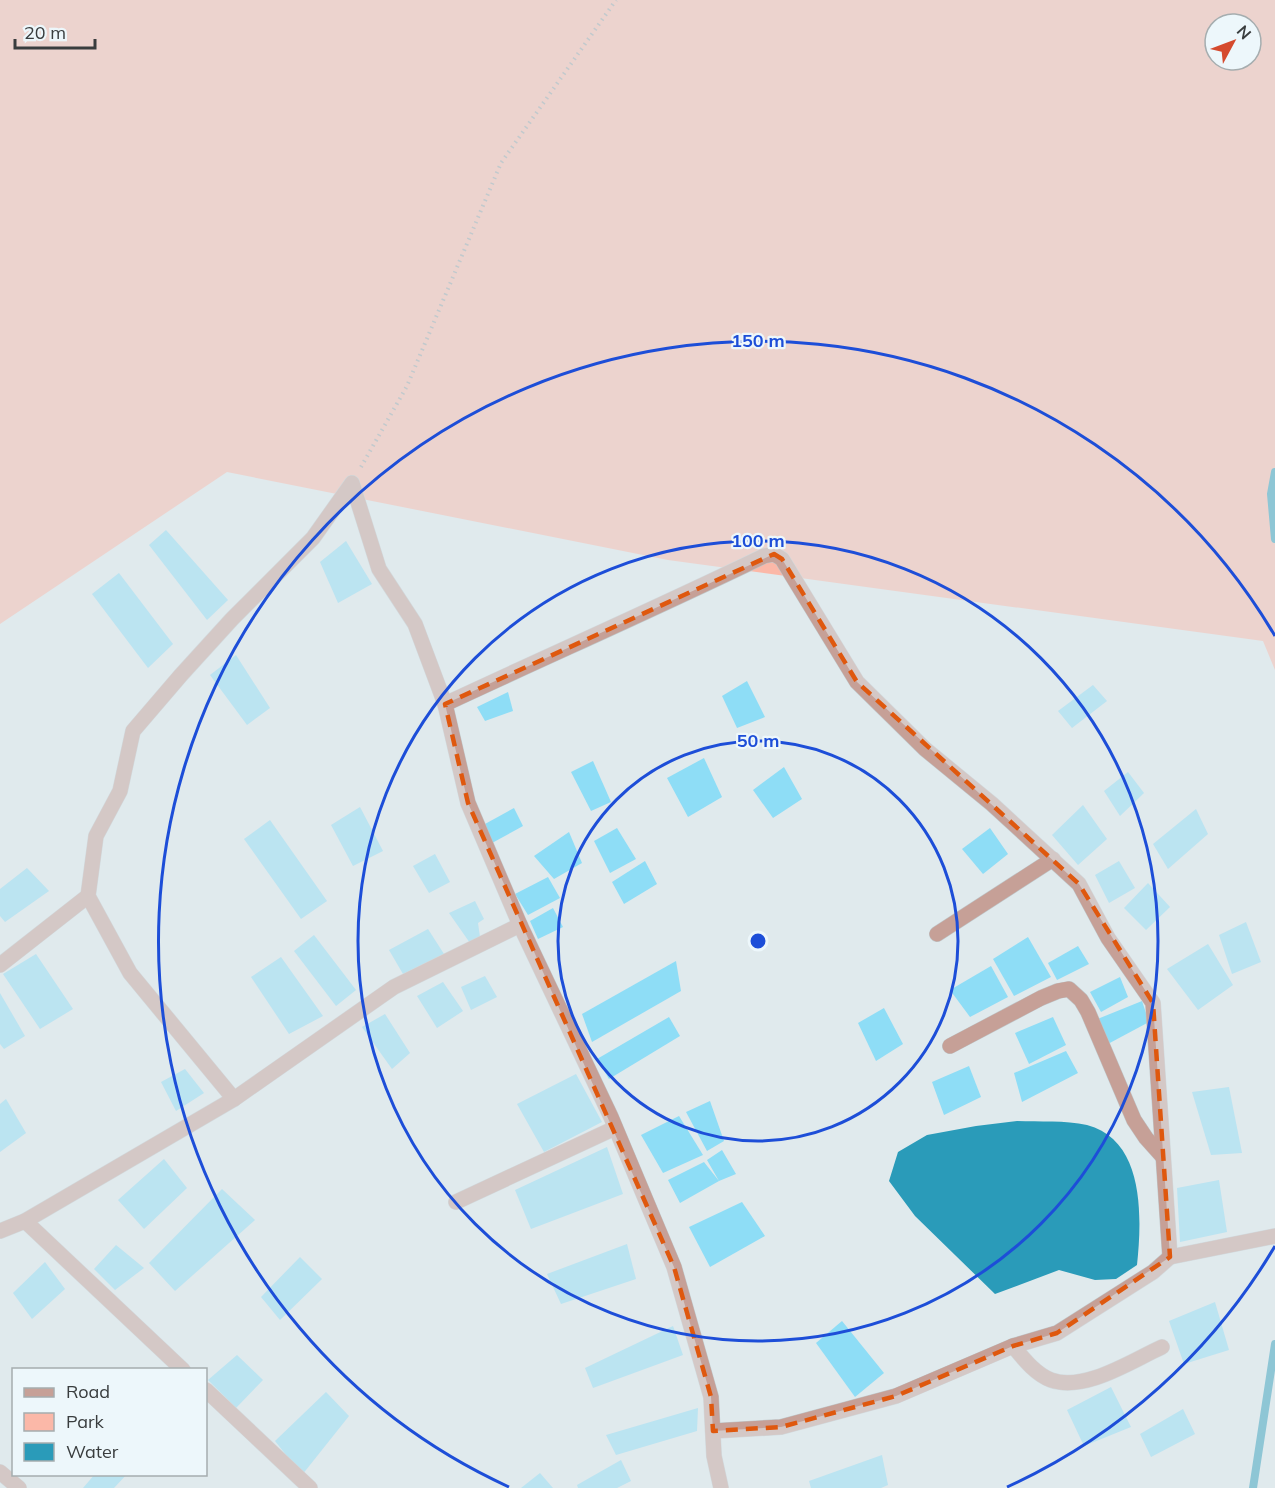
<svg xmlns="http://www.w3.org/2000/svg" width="1275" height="1488" font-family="Mulish,sans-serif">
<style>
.green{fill:#fbb8a8;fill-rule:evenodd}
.water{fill:#2a9bb9}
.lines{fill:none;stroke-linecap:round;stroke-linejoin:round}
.stream{stroke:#2a9bb9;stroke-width:8}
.building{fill:#8eddf6}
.minor-casing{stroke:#bfc7ca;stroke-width:16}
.path{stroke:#9ca3a6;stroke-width:4;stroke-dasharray:1.5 4.5;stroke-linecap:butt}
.minor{stroke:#c6a097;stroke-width:15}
.marked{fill:none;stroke:#df580e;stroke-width:4.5;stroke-dasharray:12 8;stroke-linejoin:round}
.ring{fill:none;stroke:#1d4ed8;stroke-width:3}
.centre{fill:#1d4ed8;stroke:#edf7fb;stroke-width:3}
.ring-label{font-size:18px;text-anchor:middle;font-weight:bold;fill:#1d4ed8;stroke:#edf7fb;stroke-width:4.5;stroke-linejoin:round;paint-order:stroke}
</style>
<rect width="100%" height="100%" fill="#e0eaed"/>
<path class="green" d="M0,0H1275V670L1263,641L668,560L227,472L0,624ZM1215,24H1251V60H1215Z"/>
<path class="water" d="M1017,1121C1039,1122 1065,1120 1087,1125C1145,1140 1142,1218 1137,1265L1116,1279L1095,1280L1059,1270L995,1294L915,1216L889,1181L898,1152L927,1135L976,1126Z"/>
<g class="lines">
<g class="stream">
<path d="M1275,472L1271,494L1275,539"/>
<path d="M1253,1488L1275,1344"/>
</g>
</g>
<g class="building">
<path d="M166,530L228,600L207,620L149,545Z"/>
<path d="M346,541L372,584L338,603L320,562Z"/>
<path d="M119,573L173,644L148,668L92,594Z"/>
<path d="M236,655L270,708L247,725L210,675Z"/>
<path d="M747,681L765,717L737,728L722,696Z"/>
<path d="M1093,685L1107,701L1072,728L1058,711Z"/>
<path d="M508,692L513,711L485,721L477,707Z"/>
<path d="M704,758L722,797L688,817L667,778Z"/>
<path d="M593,761L611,802L591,811L571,772Z"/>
<path d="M784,767L802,799L773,818L753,790Z"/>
<path d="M1128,772L1144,793L1120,816L1104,791Z"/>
<path d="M1083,805L1107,839L1078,865L1052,835Z"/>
<path d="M360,807L383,851L353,866L331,825Z"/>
<path d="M514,808L523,826L492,843L485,824Z"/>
<path d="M1196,809L1208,834L1168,869L1153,844Z"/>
<path d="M270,820L327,901L301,919L244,839Z"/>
<path d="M617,828L636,859L610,873L594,841Z"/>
<path d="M990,828L1008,854L983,874L962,849Z"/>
<path d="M569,832L582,863L554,879L534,856Z"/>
<path d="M435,854L450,882L429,893L413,866Z"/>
<path d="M645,861L657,884L624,904L612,882Z"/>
<path d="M1119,861L1135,888L1109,903L1095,875Z"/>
<path d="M27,868L49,891L5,922L0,916V889Z"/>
<path d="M548,877L560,898L528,915L515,894Z"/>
<path d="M1148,883L1170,907L1146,930L1124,908Z"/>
<path d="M475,901L484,919L478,923L480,937L470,943L449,913Z"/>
<path d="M553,908L563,927L538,939L530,921Z"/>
<path d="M1246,922L1261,962L1232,974L1219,935Z"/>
<path d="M428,929L444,954L403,974L389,950Z"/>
<path d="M314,935L356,990L336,1006L294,951Z"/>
<path d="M1028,937L1051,977L1014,996L993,959Z"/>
<path d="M1208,944L1233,985L1198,1010L1167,969Z"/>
<path d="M1078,946L1089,964L1057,980L1048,963Z"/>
<path d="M36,954L73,1009L40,1029L3,974Z"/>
<path d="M281,957L323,1016L289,1034L251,977Z"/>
<path d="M676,961L681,991L592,1042L582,1014Z"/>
<path d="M991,966L1008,997L970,1017L950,990Z"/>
<path d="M485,976L497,997L471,1010L461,987Z"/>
<path d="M1120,977L1128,997L1101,1012L1090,992Z"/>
<path d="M443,982L463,1011L437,1028L417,996Z"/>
<path d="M0,993L25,1036L4,1049L0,1044Z"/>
<path d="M1142,1001L1149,1022L1106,1045L1095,1020Z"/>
<path d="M884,1008L903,1044L876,1061L858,1023Z"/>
<path d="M385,1014L410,1053L392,1069L362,1027Z"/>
<path d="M669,1017L680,1036L609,1079L597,1059Z"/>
<path d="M1053,1017L1066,1045L1029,1064L1015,1033Z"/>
<path d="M1066,1051L1078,1073L1022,1102L1014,1073Z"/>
<path d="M969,1066L981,1097L944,1115L932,1082Z"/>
<path d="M185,1069L204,1093L176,1111L161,1082Z"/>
<path d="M576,1074L602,1122L544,1152L517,1104Z"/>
<path d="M1229,1087L1242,1153L1211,1155L1192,1092Z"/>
<path d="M6,1099L26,1133L0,1152V1104Z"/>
<path d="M710,1101L724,1141L707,1151L686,1112Z"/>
<path d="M679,1116L703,1155L663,1173L641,1135Z"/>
<path d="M607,1147L623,1194L531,1229L515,1190Z"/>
<path d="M722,1150L736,1174L719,1181L680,1203L668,1180L704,1162L719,1181L707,1160Z"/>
<path d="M164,1159L187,1188L144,1229L118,1200Z"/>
<path d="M1219,1180L1227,1232L1180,1242L1177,1188Z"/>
<path d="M222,1189L255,1220L175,1291L149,1263Z"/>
<path d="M742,1202L765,1236L710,1267L689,1227Z"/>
<path d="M627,1244L636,1279L561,1304L547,1274Z"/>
<path d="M116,1245L144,1268L115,1290L94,1269Z"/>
<path d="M300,1257L322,1279L280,1320L261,1297Z"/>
<path d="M45,1262L65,1289L32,1319L13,1293Z"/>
<path d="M1215,1302L1229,1350L1184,1364L1169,1321Z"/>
<path d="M842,1321L884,1373L855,1397L816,1343Z"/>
<path d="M673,1326L683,1355L593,1388L585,1368Z"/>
<path d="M237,1355L263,1380L236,1408L208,1380Z"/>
<path d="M1111,1387L1131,1427L1084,1446L1067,1410Z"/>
<path d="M326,1392L349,1416L302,1475L275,1441Z"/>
<path d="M698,1408L697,1431L616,1455L606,1435Z"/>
<path d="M1183,1409L1195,1434L1151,1457L1140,1434Z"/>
<path d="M882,1455L888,1485L881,1488H811L809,1481Z"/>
<path d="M621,1460L631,1481L617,1488H578L577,1485Z"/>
<path d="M540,1473L553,1488H521Z"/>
<path d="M95,1474H127L114,1488H83Z"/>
</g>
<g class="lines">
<g class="minor-casing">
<g id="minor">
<path d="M445,704C552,654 659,607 764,556L774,554L782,559L857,682L925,749L992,804L1079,884L1108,938L1153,1003L1170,1257L1275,1236"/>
<path d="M937,934L1053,859"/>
<path d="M0,965L88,896"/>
<path d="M950,1046L1041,998L1058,991L1069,989L1081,1000L1088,1012L1134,1120L1146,1138L1163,1157"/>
<path d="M234,1099L130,973L88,896L96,836L120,791L133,731L181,675L232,619L313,538L352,483L379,569L415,624L445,704L468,803L520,925L611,1117L674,1267L711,1397L714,1456L721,1488"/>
<path d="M456,1202L615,1128"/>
<path d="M25,1221L183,1370"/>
<path d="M0,1231L25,1221L234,1099L394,987L520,925"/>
<path d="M1013,1346C1023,1358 1035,1374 1051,1380C1085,1392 1131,1361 1162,1347"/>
<path d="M206,1390L310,1488"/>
<path d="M713,1431L781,1427L896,1396L1013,1346L1057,1333L1153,1272L1170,1257"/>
<path d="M0,1472L19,1488"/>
</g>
</g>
<path class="path" d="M361,467L407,386L501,163L616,0"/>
<use href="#minor" class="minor"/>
</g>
<path d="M0 0H1275V1488H0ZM774,554L782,559L857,682L1079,884L1153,1003L1170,1257L1057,1333L1013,1346L896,1396L781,1427L713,1431L711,1397L674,1267L468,803L445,704Z" fill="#e0eaed" fill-opacity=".55" fill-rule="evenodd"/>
<path class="marked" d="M774,554L782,559L857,682L1079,884L1153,1003L1170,1257L1057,1333L1013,1346L896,1396L781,1427L713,1431L711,1397L674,1267L468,803L445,704Z"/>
<g class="ring">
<circle cx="758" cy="941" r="200"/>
<circle cx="758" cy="941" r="400"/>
<path d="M1275 1246A600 600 0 0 1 1007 1487M509 1487A600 600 0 1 1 1275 636"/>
</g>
<circle cx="758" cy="941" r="9" class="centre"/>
<g class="ring-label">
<text x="758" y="347">150 m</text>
<text x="758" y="547">100 m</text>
<text x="758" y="747">50 m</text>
</g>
<rect x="12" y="1368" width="195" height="108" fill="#edf7fb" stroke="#a5adaf" stroke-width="1.5"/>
<rect x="24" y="1388" width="30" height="9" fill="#c6a097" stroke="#a5adaf" stroke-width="1.5"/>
<text x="66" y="1398" font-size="18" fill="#393d3e">Road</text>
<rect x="24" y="1413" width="30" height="18" fill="#fbb8a8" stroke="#a5adaf" stroke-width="1.5"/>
<text x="66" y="1428" font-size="18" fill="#393d3e">Park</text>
<rect x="24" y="1443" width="30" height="18" fill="#2a9bb9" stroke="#a5adaf" stroke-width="1.5"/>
<text x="66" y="1458" font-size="18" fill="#393d3e">Water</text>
<g transform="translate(1233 42) rotate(49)"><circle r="28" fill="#edf7fb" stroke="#a5adaf" stroke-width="1.5"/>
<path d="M0-4.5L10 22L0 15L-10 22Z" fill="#d54a2d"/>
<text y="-9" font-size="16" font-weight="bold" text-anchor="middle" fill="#393d3e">N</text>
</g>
<path d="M15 39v9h80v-9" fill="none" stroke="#393d3e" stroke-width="3"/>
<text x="24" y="39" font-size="18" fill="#393d3e" stroke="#edf7fb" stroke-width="4.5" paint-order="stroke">20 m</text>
</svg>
